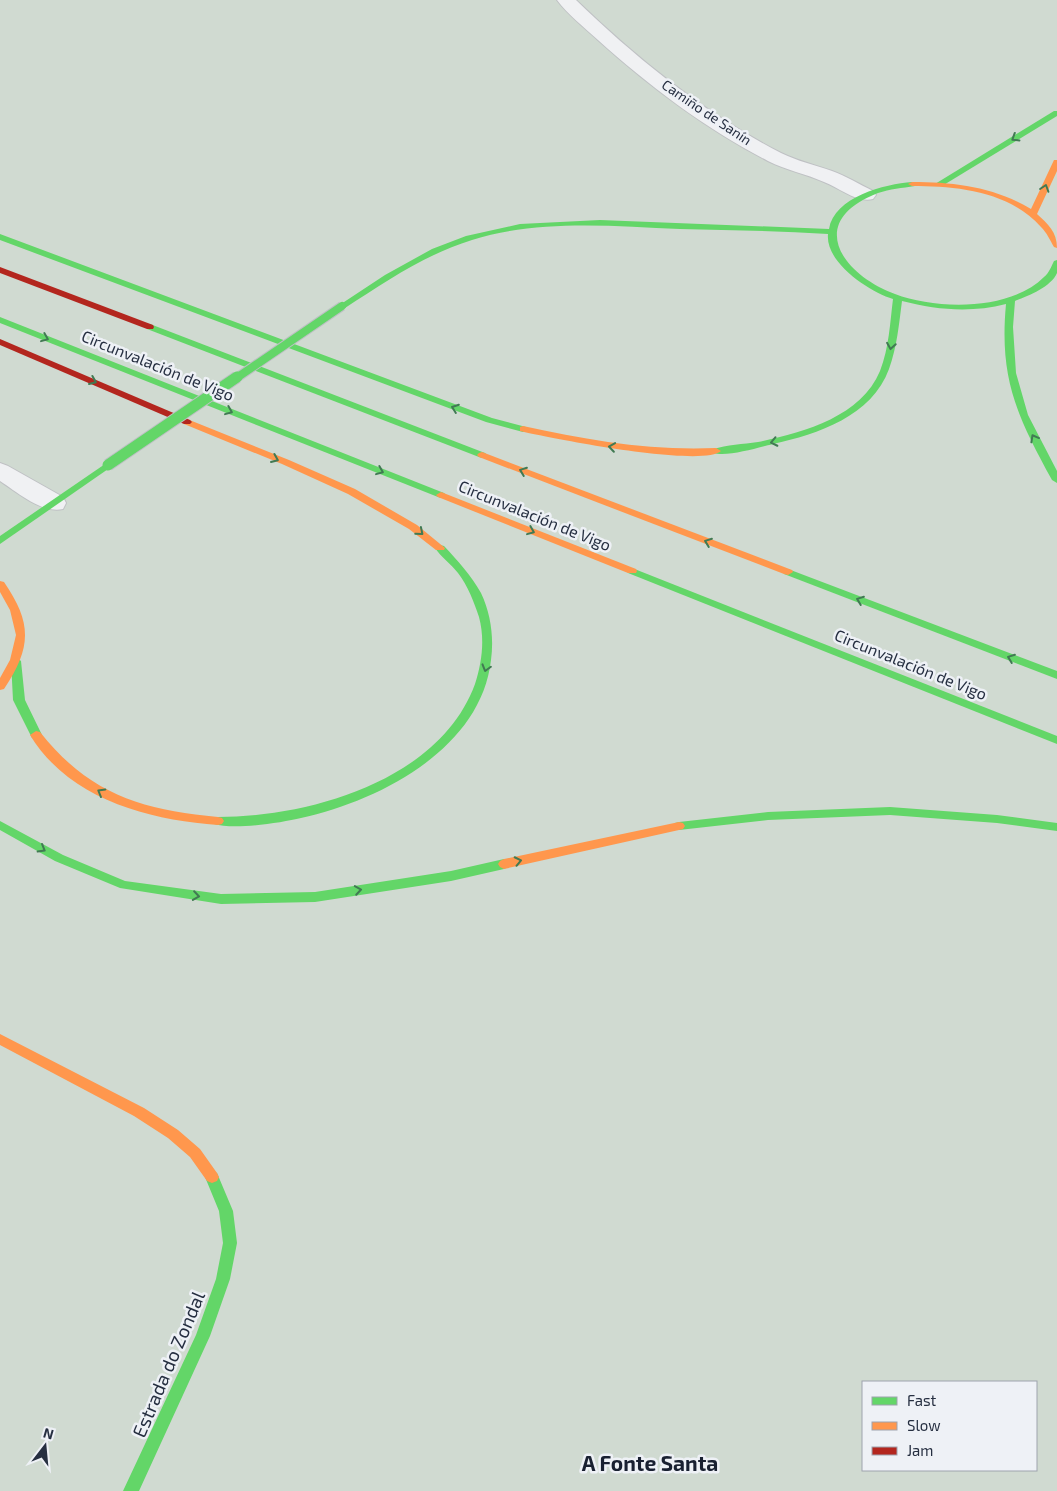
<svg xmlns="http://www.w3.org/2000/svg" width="1057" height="1491" font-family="'Exo 2',sans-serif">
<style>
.green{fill:#d0dad1;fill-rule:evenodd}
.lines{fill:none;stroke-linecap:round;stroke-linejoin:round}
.street-casing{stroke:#bfc1c4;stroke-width:2}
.street{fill:#f0f1f3;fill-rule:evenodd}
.fast{fill:#63d668;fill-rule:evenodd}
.slow{fill:#ff974d;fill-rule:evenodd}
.jam{fill:#b3261e;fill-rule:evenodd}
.fast-bridge-far1-casing{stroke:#bdc0c4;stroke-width:10;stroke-linecap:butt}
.fast-bridge-casing{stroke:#bdc0c4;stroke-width:13;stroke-linecap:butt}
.fast-bridge-far1{stroke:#63d668;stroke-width:8}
.fast-bridge{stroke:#63d668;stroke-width:11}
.oneway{stroke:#417a53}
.labels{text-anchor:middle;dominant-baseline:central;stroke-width:5;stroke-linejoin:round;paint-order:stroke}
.far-street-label{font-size:14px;fill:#262f41;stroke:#eef1f6}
.street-label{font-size:16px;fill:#262f41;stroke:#eef1f6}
.near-street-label{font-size:19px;fill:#262f41;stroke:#eef1f6}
.near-neighbourhood-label{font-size:21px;font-weight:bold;fill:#192031;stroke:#eef1f6}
</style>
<rect width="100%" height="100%" fill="#e1e3e6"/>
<path class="green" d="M0,0H1057V1491H0ZM863,1382H1036V1470H863Z"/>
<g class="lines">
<g class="street-casing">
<g id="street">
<path d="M557,0H576C637,59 705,114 781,153C797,161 815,165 832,171C846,176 859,184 873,191L876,195L873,199C856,203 840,188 824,182C806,174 786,170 768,161C706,129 649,86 598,40C584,27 568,15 557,0Z"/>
<path d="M0,463L8,466L63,497L66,503L63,509C42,514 17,492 0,481Z"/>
</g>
</g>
<use href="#street" class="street"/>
<g class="fast">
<path d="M1054,111H1057V116L942,186L935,184Z"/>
<path d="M912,182L916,184L915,186C902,188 890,189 878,193C805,221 841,274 895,294C937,310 1010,311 1044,277C1049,273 1051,267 1054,261L1057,260C1057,264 1057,270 1057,273C1051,287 1028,296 1015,301L1013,327L1016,373L1028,415L1057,471V483L1052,480C1017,416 999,379 1006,304C971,313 937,310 902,301C899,324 897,347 889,369C872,416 818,434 773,444C757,448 728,457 713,453L711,451L713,449C727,445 743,444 758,442C802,433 861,417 880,371C889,348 890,323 893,299C870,292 825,263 828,234C779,231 729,230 680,229C611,226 539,219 472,240C426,254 385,282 345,308H339L338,306L385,275L432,249L466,236L520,224L600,220L829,229C834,197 885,184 912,182Z"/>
<path d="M0,234L492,418L526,427L528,429L523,432L486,422L0,240Z"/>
<path d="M0,317L444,493L446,495L441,498L438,497L0,323Z"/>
<path d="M150,324L485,453L487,455L482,458L479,457L147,329V325Z"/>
<path d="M108,462L111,463L113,465L111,467L0,544V536Z"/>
<path d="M440,545L444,546C458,561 471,575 481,593C491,614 494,638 491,660C481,749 379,801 301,818C280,823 234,830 214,824L212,821L214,818L218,817C310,817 440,780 475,684C482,663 485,639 479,617C474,602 468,586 458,573C451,564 441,557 435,548Z"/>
<path d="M632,568L1057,736V744L628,573L627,571L628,569Z"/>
<path d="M788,569L1057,671V679L784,574L783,572Z"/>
<path d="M16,657L21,661L25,700L42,735L36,739L32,738L13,700L11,661Z"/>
<path d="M890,807L997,815L1057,823V831L997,823L890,815L768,820L679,830L675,829L673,826L675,823L679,822L768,812Z"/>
<path d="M0,821L63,855L125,881L221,894L315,892L451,871L504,859L508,861L510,864L508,867L504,869L451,881L315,902L221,904L120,888L55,861L0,830Z"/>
<path d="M212,1171L217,1173L233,1211L237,1243L230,1279L210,1336L139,1491H123L196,1335L216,1279L223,1243L219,1211L205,1177L207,1173Z"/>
</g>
<g class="slow">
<path d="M1054,160H1057V171L1037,214C1048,224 1057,232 1057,248L1054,247C1050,240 1047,233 1041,227C1009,191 957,186 912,186L908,184L912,182C955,182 994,187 1031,209Z"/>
<path d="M187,419L289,460L355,489L417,525L445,548L444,550H436L409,529L348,494L282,464L184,424V420Z"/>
<path d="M523,426C587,440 650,451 716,448L721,451C702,468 549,438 520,431V427Z"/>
<path d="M482,452L792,570L793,572L788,575L784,574L479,457L477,455L479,453Z"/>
<path d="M441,492L636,569L637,571L636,573H628L438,497L436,495Z"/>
<path d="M0,581L4,582C32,623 32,647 4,689L0,690V678L10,660L16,635L10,610L0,592Z"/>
<path d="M36,731L40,732C89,794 142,810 218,817L222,818L224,821L222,824L218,825C148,820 69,799 30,735Z"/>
<path d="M679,822L683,823L685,826L683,829L679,830L504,869L500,867L498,864L500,861L504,859Z"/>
<path d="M0,1034L144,1108L178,1130L200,1149L217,1173L219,1177L217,1181L212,1183L207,1181L190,1157L168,1138L134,1116L0,1045Z"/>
</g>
<g class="jam">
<path d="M0,267L153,325L154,327L153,329H147L0,273Z"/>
<path d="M0,339L190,420L192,422L190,424H184L0,345Z"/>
</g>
<g class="fast-bridge-far1-casing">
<path id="fast-bridge-far1" d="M235,379L342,306"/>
</g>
<g class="fast-bridge-casing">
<path id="fast-bridge" d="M108,465L237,377"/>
</g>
<use href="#fast-bridge-far1" class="fast-bridge-far1"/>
<use href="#fast-bridge" class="fast-bridge"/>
</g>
<defs><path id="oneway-chevron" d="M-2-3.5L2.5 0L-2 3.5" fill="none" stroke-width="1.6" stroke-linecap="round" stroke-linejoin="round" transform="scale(1.25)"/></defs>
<g class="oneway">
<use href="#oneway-chevron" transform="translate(1015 138) rotate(148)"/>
<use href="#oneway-chevron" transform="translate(1045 188) rotate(-72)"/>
<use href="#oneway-chevron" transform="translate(45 338) rotate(22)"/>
<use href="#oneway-chevron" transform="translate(891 346) rotate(99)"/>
<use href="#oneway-chevron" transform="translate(93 381) rotate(23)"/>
<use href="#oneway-chevron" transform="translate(455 408) rotate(-160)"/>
<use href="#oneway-chevron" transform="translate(229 411) rotate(22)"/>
<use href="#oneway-chevron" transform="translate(1034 438) rotate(-119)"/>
<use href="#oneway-chevron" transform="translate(774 442) rotate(168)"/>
<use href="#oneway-chevron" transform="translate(612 447) rotate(-172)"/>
<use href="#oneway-chevron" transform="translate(275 459) rotate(23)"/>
<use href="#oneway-chevron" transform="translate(380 471) rotate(22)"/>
<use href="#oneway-chevron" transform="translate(523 471) rotate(-159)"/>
<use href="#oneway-chevron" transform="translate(531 531) rotate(22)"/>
<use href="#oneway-chevron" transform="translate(420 532) rotate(40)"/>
<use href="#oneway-chevron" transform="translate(708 542) rotate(-159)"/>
<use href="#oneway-chevron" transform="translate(860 600) rotate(-159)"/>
<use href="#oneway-chevron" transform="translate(1011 658) rotate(-159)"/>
<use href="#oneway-chevron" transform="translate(486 668) rotate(106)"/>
<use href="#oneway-chevron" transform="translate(101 792) rotate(-150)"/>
<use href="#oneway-chevron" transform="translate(42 849) rotate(30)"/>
<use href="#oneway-chevron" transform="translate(518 861) rotate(-12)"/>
<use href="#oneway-chevron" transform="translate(358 890) rotate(-9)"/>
<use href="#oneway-chevron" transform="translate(196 896) rotate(8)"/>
</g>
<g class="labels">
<g class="far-street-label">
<text transform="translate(707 112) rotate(34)">Camiño de Sanín</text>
</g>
<g class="street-label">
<text transform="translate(158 365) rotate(22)">Circunvalación de Vigo</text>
<text transform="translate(535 515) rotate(22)">Circunvalación de Vigo</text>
<text transform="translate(911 664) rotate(22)">Circunvalación de Vigo</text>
</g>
<g class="near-street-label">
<text transform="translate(168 1364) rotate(-67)">Estrada do Zondal</text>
</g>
<g class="near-neighbourhood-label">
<text x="650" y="1462">A Fonte Santa</text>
</g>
</g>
<rect x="862" y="1381" width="175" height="90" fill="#eef1f6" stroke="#9ea3ae"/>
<rect x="872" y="1397" width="25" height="8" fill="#63d668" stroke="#9ea3ae"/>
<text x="907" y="1406" font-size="15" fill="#262f41">Fast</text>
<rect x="872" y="1422" width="25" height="8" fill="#ff974d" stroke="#9ea3ae"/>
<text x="907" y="1431" font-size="15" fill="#262f41">Slow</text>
<rect x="872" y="1447" width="25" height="8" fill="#b3261e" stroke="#9ea3ae"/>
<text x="907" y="1456" font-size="15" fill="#262f41">Jam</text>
<g transform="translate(45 1446) rotate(16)" stroke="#eef1f6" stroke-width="4" paint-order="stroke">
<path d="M0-4L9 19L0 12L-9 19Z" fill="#262f41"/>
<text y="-8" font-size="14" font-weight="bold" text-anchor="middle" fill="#262f41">N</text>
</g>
</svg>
